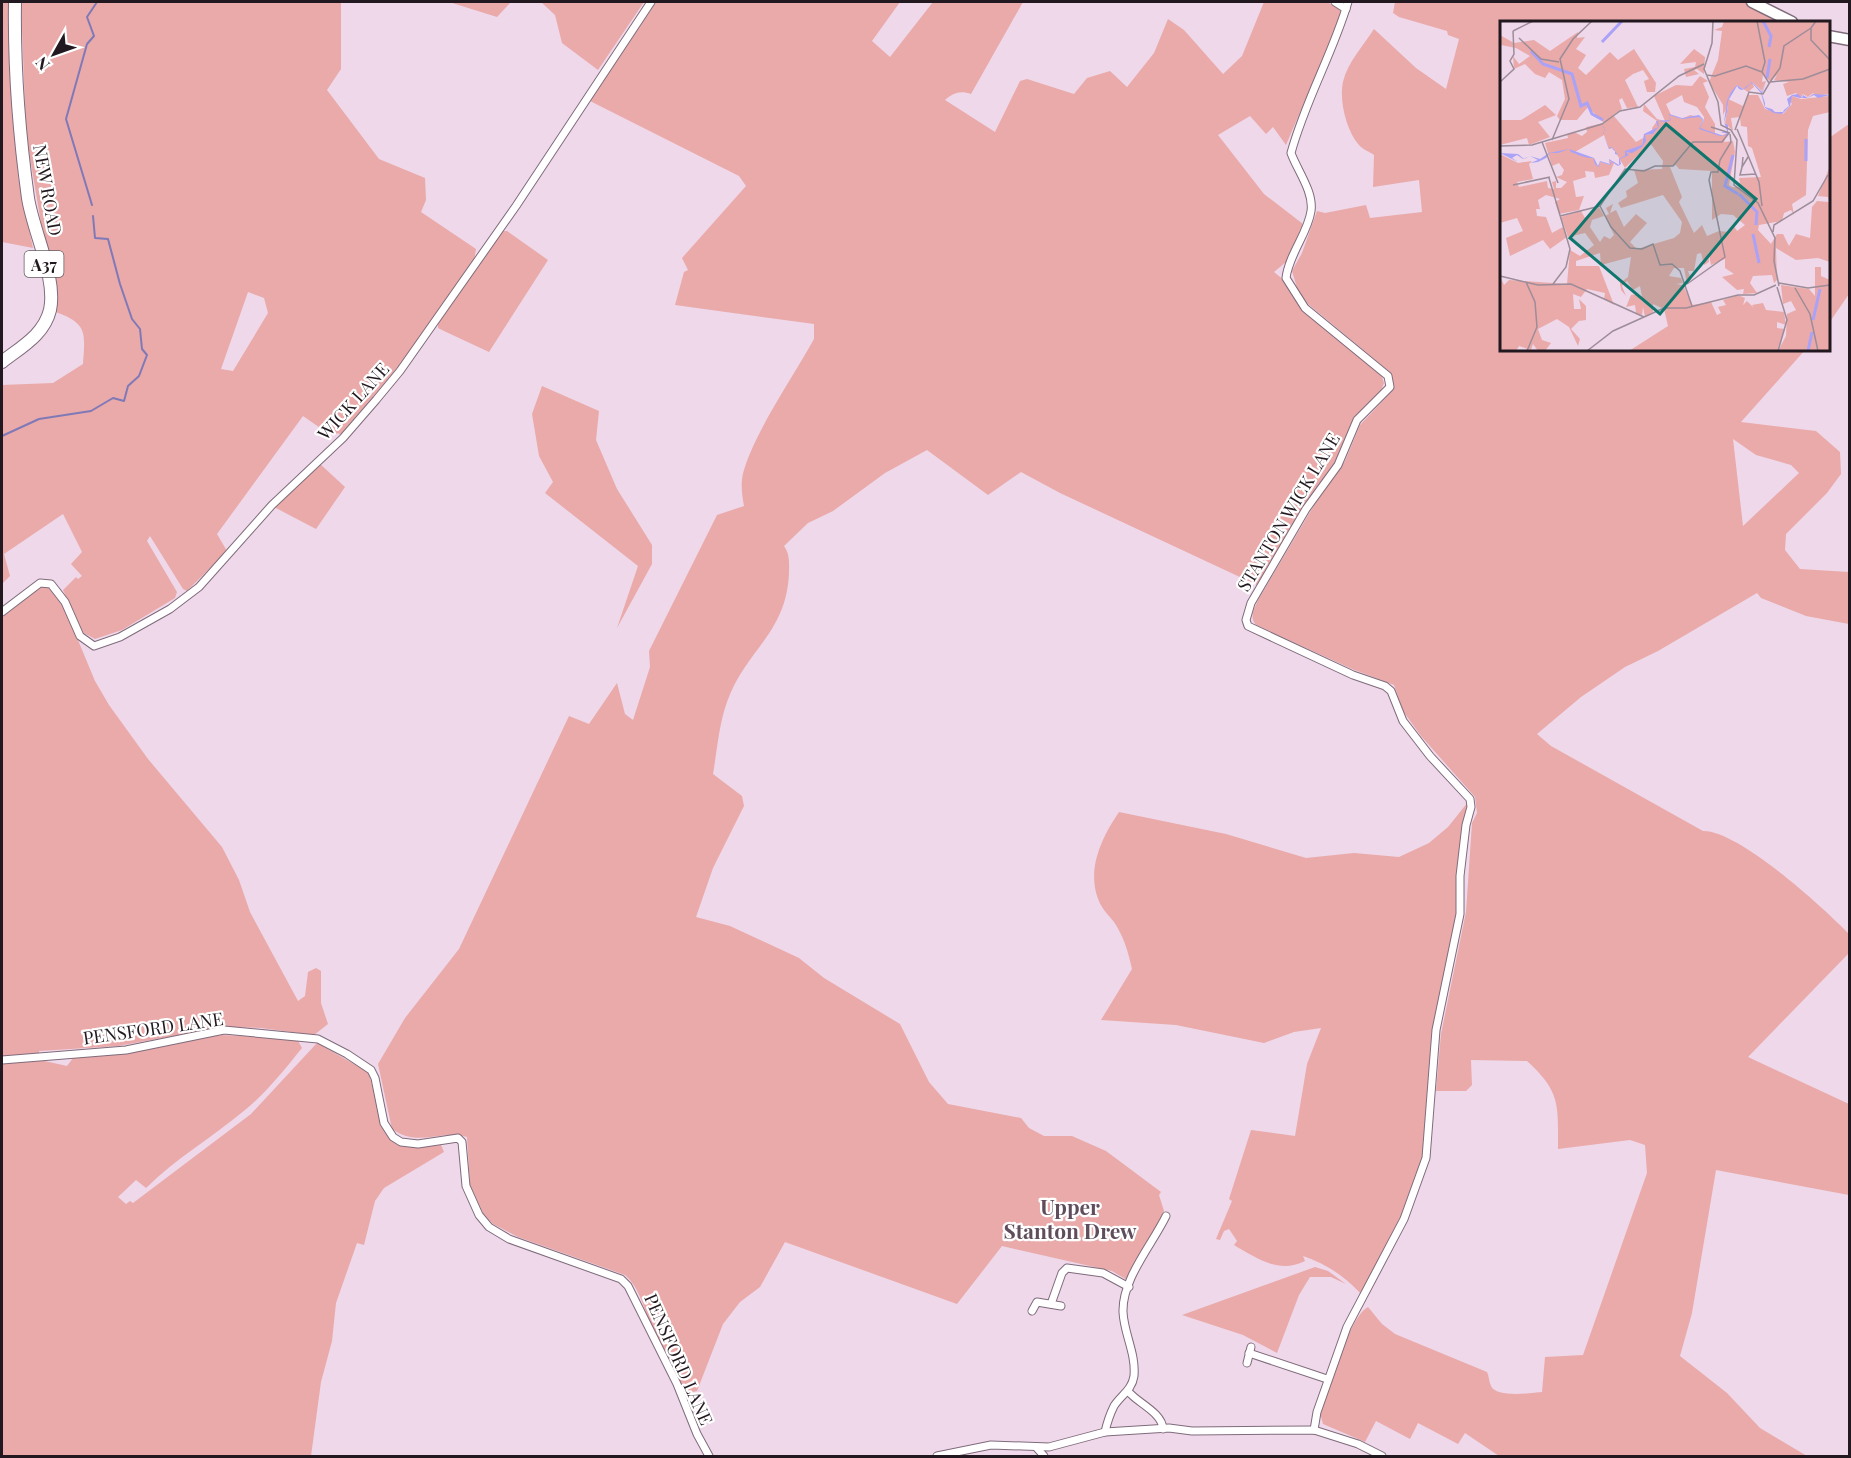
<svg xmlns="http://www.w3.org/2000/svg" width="1851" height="1458" font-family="'Playfair Display',serif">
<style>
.green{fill:#e9aaa9;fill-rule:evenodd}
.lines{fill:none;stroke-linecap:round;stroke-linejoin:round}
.stream{stroke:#8079b7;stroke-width:2}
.minor-casing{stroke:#7f6b7b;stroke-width:9}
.primary-casing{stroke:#7f6b7b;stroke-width:13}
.trunk-casing{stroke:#7f6b7b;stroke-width:14}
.minor{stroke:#fff;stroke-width:7}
.primary{stroke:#fff;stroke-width:10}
.trunk{stroke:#fff;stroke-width:12}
.labels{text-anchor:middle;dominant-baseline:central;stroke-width:4.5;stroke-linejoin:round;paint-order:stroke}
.shield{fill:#fff;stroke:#645e62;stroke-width:1.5}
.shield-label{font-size:16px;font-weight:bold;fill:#21191f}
.street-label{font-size:18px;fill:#21191f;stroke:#fff}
.quarter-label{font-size:21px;font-weight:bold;fill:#604d5c;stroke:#fff}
.inset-river{fill:none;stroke:#a9a2f8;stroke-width:3}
.inset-road{fill:none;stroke:#9d8c99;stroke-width:1.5}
.view{fill:#0f766e;fill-opacity:0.15;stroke:#0f766e;stroke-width:3}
.inset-edge{fill:none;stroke:#21191f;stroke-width:3}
</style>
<rect width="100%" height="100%" fill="#efd8ea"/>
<g class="green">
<path d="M2,2H9L18,177L33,248L2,242Z"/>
<path d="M21,2H341V69L327,90L379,159L425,178L426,200L421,212L476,249L473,267L501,231H507L548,260L489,352L444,331L438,328V322L431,321L401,364L341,434L326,432L303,416L217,534L227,551L187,591L183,589L150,536L147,541L177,592L175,598L122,630L95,639L82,632L63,590L76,577L78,579L82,576L71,564L82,552L63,514L4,554L10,576L2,584V385L53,383L83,364C85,333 88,324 56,312L26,134ZM248,292L264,298L268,313L233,371L221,369Z"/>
<path d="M449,2H511L497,17Z"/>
<path d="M541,2H644L598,70L562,43L555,15Z"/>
<path d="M656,2H900L872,41L890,57L933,2H1023L971,94C960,90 953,93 945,100L995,132L1020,81L1027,79L1074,94L1087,78L1110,71L1127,87L1154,53L1168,19L1184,30L1223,74L1242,56L1264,2H1327L1340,9L1341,16L1286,145L1273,127L1266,134L1250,116L1218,135L1264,194L1303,224L1286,262L1274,272L1285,281L1304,311L1381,374L1384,383L1380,393L1353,419L1345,447L1336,462L1307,502L1257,585L1060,493L1021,472L988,495L927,450L885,473L833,511L808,523L784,546C790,555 789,561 789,572C787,634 745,650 727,702C719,724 717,751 713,774L742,796L744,806L713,868L696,917L730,926L799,958L824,978L900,1024L929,1082L948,1104L1021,1118L1029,1128L1044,1136H1072L1106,1151L1161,1192L1159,1195L1164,1211L1127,1280L1112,1271L1002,1246L957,1304L785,1242L760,1287L740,1302L723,1324L697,1391L685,1394C675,1371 664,1351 653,1329C644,1311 641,1289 625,1275L518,1237L493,1224L483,1213L470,1185L467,1137C438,1129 419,1148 392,1129L378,1064L405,1018L459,949L569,716L589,724L617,683L625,714L633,720L650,667L649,651L717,515L744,506C742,495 740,482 744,470C756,430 793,377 814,339V324L675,305L684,272L688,270L682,258L746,186L739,176L590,101Z"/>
<path d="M1395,2H1744L1780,22H1502V350H1805L1741,422L1816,431L1840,452L1841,474L1827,493L1786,534L1785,550L1800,569L1849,572V624L1806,616L1761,598L1757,593L1658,651L1625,667L1581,697L1537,734L1551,746L1703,831C1738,830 1823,907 1849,934V953L1748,1057L1849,1104V1195L1716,1170L1692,1313L1680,1356L1727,1393L1760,1428L1807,1456H1499L1465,1433L1458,1444L1418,1423L1410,1439L1376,1421L1365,1442L1323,1424L1320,1413C1329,1390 1348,1318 1368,1307L1382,1324L1395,1334L1487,1372C1489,1376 1489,1382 1491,1386C1496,1398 1531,1393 1542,1392L1545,1357L1583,1355L1647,1173L1645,1145L1630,1140L1558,1149C1558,1105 1561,1092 1527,1061L1471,1060L1472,1085L1466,1091H1436L1441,1034L1466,912L1472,823L1477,813L1475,797L1421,736L1403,711L1394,685L1352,669L1256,625C1249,617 1254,609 1258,600L1316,502L1345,461L1360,425L1391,392L1393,378L1390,372L1308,304L1298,291L1292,271L1302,253L1317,211L1325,213L1366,205L1370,218L1422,212L1419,180L1373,187L1374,155C1370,152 1362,149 1359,145C1346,130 1339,100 1343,82C1347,63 1364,45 1374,29L1416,68L1446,89L1459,39L1448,35L1447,31L1399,17L1393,13ZM1733,439L1756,455L1791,465L1799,473L1743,526Z"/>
<path d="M1849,124V294L1829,323V138Z"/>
<path d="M542,386L599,411L596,440L617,489L652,545V564L617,628L638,566L545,493L553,482L539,456L532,414Z"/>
<path d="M319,463L345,487L316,529L274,507Z"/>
<path d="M40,585L50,587L63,604L95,681L109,705L148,759L222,847L239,880L250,912L298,1001L305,996L308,972L316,968L321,971V1003L328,1024L314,1035L261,1028L224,1027L118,1046L39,1051L40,1060L67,1066L73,1058L222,1035L297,1039L302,1048C284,1070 267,1092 245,1110C213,1137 176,1158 146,1188L136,1180L118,1197L126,1204L130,1201L133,1203L251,1114L317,1043L368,1072C385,1121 374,1153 441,1145L444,1152L384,1188L375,1201L364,1245L357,1243L336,1303L332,1341L321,1382L311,1456H2V616Z"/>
<path d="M1468,802L1457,917L1432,1032L1422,1160L1401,1217L1361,1294C1343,1275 1328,1265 1303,1256L1305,1261C1279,1274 1258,1259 1234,1245L1237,1241L1229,1229L1224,1231L1220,1240L1216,1239L1232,1201L1229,1199L1251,1130L1295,1136L1307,1064L1321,1028L1294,1032L1264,1043L1176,1025L1101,1020L1132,969C1128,951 1124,937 1114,922C1110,917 1105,912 1102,907C1084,875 1100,840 1119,812L1226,834L1306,858L1354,853L1399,857L1429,843L1448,827Z"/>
<path d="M1315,1267L1328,1271L1346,1284L1331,1277H1310L1299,1295L1277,1353L1243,1335L1182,1315Z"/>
</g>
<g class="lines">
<g class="stream">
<path d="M92,205L66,119L87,44L94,36L87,17L97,2"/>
<path d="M2,436L39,419L91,411L113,398L124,401L128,386L139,376L147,355L142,349L140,329L132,319L120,284L108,239L95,238L93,216"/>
</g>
<g class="minor-casing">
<g id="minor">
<path d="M1335,2L1346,9"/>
<path d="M2,612L40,583L51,584L65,602L80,636L94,646L120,637L170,609L199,587L272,505L343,438L376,400L400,371L516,206L651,2"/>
<path d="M2,1060L126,1050L224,1030L318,1039L347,1054L371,1070L375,1078L384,1123L393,1137L401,1142L418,1144L458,1138L462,1142L466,1186L479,1215L489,1227L509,1239L621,1279L628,1286L677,1384L697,1434L709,1456"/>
<path d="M1051,1304L1062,1273L1067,1268L1103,1273L1129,1287"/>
<path d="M1032,1311L1037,1302L1061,1306"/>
<path d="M1249,1353L1327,1379"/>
<path d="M1247,1363L1251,1347"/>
<path d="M1128,1391C1137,1403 1162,1412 1163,1429"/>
<path d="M1314,1430L1317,1412L1347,1327L1404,1219L1426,1158L1436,1030L1460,914V876L1466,825L1471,807L1470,799L1430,756L1403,721L1391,691L1385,686L1353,675L1248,626L1246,620L1251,603L1306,509L1338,465L1357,420L1390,387L1388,376L1305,308L1286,278C1289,254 1308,233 1311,211C1314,192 1297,170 1291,153C1305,101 1333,53 1348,2"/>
<path d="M1105,1432C1107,1423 1110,1414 1114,1406C1121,1395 1132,1390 1134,1376C1136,1353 1124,1334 1123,1312C1122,1279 1152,1245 1166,1216"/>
<path d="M1036,1447L1044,1456"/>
<path d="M937,1456L991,1445L1049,1447L1105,1432L1169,1428L1192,1431L1314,1430L1358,1444L1382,1456"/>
</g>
</g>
<g class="primary-casing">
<g id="primary">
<path d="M1752,2L1792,22"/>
<path d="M1828,36L1850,40"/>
</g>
</g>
<g class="trunk-casing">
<path id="trunk" d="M2,362C21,347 44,335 50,310C57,278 33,231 28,198C19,133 14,67 15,2"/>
</g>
<use href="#minor" class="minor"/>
<use href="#primary" class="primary"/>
<use href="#trunk" class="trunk"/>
</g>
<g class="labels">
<rect class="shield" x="24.5" y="251" width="39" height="26" rx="4.5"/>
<g class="shield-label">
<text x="44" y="264">A37</text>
</g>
<g class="street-label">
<text transform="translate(48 190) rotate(80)">NEW ROAD</text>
<text transform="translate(353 401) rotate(-48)">WICK LANE</text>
<text transform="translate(1288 512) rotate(-59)">STANTON WICK LANE</text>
<text transform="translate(153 1028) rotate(-8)">PENSFORD LANE</text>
<text transform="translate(679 1359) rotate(66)">PENSFORD LANE</text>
</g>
<g class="quarter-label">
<text x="1070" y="1206">Upper<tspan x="1070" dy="24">Stanton Drew</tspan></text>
</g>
</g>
<g transform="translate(1500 21)">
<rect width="330" height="330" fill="#efd8ea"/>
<path d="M224,0H330V73L322,74L318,76L313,72L308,76L303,73L301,77L296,72L287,75L283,63L289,61L274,59L277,54L270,60L263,54L262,61L266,60L262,70L252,61L254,66L248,71L237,64L228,78L243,85L248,74H258L265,88L283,93L292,83L289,78L292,75L301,78L330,75V91L313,95L308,109L306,174L292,183L294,194L291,189L284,192L282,200L259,204L258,209L271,223L277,213H283L289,225L296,213L310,217L312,186L317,180L329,181L328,176L318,175L330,145V241L318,237L296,239L276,227L277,259L274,262L272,254L253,255L250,262L257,272L243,273L244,268L237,269L222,256L234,253L225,247V238L211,244L208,230L209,241L204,244L201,232L197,233L194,250H188L191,258L187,263L184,247H174L169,255L181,257L183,262L176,263L183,264L192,284L211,281L217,294L221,292L218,286L226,284L223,279L238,274L245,277L243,284L247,280L254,287L252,284L263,282L266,289L284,291L286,304L277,301V307L285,308L277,330H129L168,305L164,288L153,283V291L145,296L143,286L142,294L136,292L135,284L126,286L131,274L137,273L143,281L140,265L133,269L127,260L122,265L126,275L121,269L120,262L128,256L131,236L101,244L100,232L76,240V245H99L114,284L104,278L105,272L87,268L81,276L73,273L74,288H81L79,278L86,285V299L79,300L71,308L80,318L78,325L69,306L57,298L38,308L42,319L51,322L45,330H38L33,323L31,329L19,325L16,330H1L0,255L4,264L9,259L67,263L70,229L80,235L94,224L85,212L68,216L61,196L81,190L85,197L99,186L104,195L92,199L90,206L100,221L104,215L110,218L114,214L105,195L109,193L106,187L113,183L110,192L116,189L124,206L136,193L147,202L130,221L137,228L174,217L180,212L182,201L163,174L121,187L118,182L127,176L126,170L138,162L134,149L162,148L163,140L150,122L125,147L113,127L109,128L104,114L75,131L93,137L98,146L100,141L110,144L109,139L114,142L109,154L95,157L94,151L85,150L86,156L73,160L76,176L84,175L79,189L59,193L55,181L60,178L46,174L38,179L40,188H36L37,195L46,196L52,212L63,206L67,216L50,228L43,219L10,235L6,217L23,210L17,197L0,202V133L18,142L32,140L29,143L33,158L17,161L19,166L47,160L48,167L54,168L52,161L56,160V167H61L67,161L56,156L62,154L64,149L59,142L52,145L45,122L68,117L67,113L74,111L82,115L87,111L86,106L104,102L88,86L77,99H60L57,95L65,78L62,59L49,51L45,57L35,53L25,43L14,48L13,35L19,43L30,35L16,27L1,24L0,14L14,22L34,19L50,30L78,11L77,17L85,16L76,28L86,34L78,47L86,54L110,31L118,39L134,28L156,62L155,71H147L144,60L149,58L143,49L133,53L125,59L138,86L127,87L122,77L119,79L122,88L113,94L136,121L143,117L142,126L145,114L153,113L152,107L157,100L143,90L144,83L157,98L165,100L154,75L176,64L192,65L200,55L208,60L203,62L209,76L205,86L215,103V112L221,115L227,112L224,121L233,120L235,131L229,164L232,166H241L239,157L261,156L252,127L248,125L247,106L241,105L240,96L231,97L233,110L225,102L228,84L223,94V84L209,61L218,39L222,10L214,9L222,6ZM182,74L184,81L197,86L204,96V100L200,105L203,99L199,96L190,94L182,98L171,94L166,83ZM176,144L179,148L212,150V199L221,193L233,194L245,204L237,210L234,205L229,211L219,210L207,215L202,204L194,212L179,181L182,176L170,146ZM194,28L205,36L204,53L197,48L194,49L199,53L186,56L184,48L195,46L196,41L180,43ZM45,84L56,94L38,101L50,116L29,124L27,117L0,124V99H21ZM315,246H321V255L330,259V330H278L286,315L287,293L296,289L291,280L283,283L281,264L309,268L315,275Z" fill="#e9aaa9" fill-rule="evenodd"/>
<path d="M252,61L262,71L266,61L262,73L265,82V86L272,88L275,91H283L284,89L289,85L287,78L292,74L298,73L302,77L303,74L308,77L313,73L330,74L318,77L314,74L308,77H300L292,75L290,85L282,93L274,92L265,87L261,72L252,62L250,63L246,67L242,69L239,68L237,65L228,80L227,91L224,102L228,104V113L225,115H220L199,108L203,99L199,96L182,98L169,94L171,99L166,101L158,100L159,105L153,113L145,114L146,120L142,126L132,132L126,131L129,134L120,138L121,143L118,145L109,139L111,142L110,144L100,141L99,145L98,146L95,143L93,137H89L81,135L71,131L69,128L58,132H50L46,137L38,141L30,142L38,139L30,135L23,138L17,134L12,137L18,141L32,139L18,141L0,132L18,133L24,138L30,135L40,138L49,132L69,128L94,137L98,145L100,140L110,143L109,138L119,144V138L126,134H118L115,133V130L113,129L112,126L111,127L109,128L103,113V112L105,110L104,109V107L102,105L103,104L102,105L104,106L105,110L103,113L109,127L111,126L113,127L118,134H125V130L142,124L144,113L158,106L156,100L170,99L169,93L182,97L199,94L204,99L200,107L224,115L227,112H224L221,111L227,110L224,101L227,80L231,71L237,64L243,68Z" fill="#a9a2f8"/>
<path class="inset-river" d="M263,0L271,15L269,26M102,21L122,0M31,30L43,43L72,53L81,85L87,82L92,93L103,99M267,57L270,38M306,118V140M233,134L225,165L238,173M239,173L257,191L256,204M253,213L259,242M313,299L320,268M308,330L312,311"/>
<path class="inset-road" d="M213,0L212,22L204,48L218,81L221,104L231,109L237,119L234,164L258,182L275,217L274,240L279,265M257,0L265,41L262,51L269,62M316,0L311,7V19L330,39M13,10L33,0M19,17L41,38L59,41M206,54L215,55L246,45L262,51M0,61L14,48L10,40L14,33L13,10M270,61L280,47L284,25L311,7M211,106L230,112M237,108L259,161L262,185M235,109L249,71L263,73L270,61L303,58L330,48M52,119L69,78L60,38L73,18L92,0M42,121L58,162M0,125L32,124L102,103L120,90L140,86L179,55L204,43M243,136L242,146L248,136M242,146L240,154L256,153M49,157L70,228L66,246L53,263M13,164L50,156M100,185L111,206L130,227L142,228L153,223L160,244L172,243L180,250L192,285M60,195L100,185L125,148L144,150L155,145H173L193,121H222L229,112M273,211L274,204L313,180L328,154M0,255L38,264L71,263L144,296M26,261L35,281L37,306L27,330M279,262L308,267L330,264M187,263L225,236L209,159L211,151H218L220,139L231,121L230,113M277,266L287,299L278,330M295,267L310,293L318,330M87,330L113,310L164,287H186L238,274H254L276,264"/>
<path class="view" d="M166,103L256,178L160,293L70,217Z"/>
<rect width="330" height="330" class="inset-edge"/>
</g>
<rect width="1851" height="1458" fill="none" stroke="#21191f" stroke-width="6"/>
<g transform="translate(54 54) rotate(230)" stroke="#ffffff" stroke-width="4.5" paint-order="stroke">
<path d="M0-4.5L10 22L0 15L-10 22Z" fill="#21191f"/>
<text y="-9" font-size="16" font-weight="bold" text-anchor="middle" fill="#21191f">N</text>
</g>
</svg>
